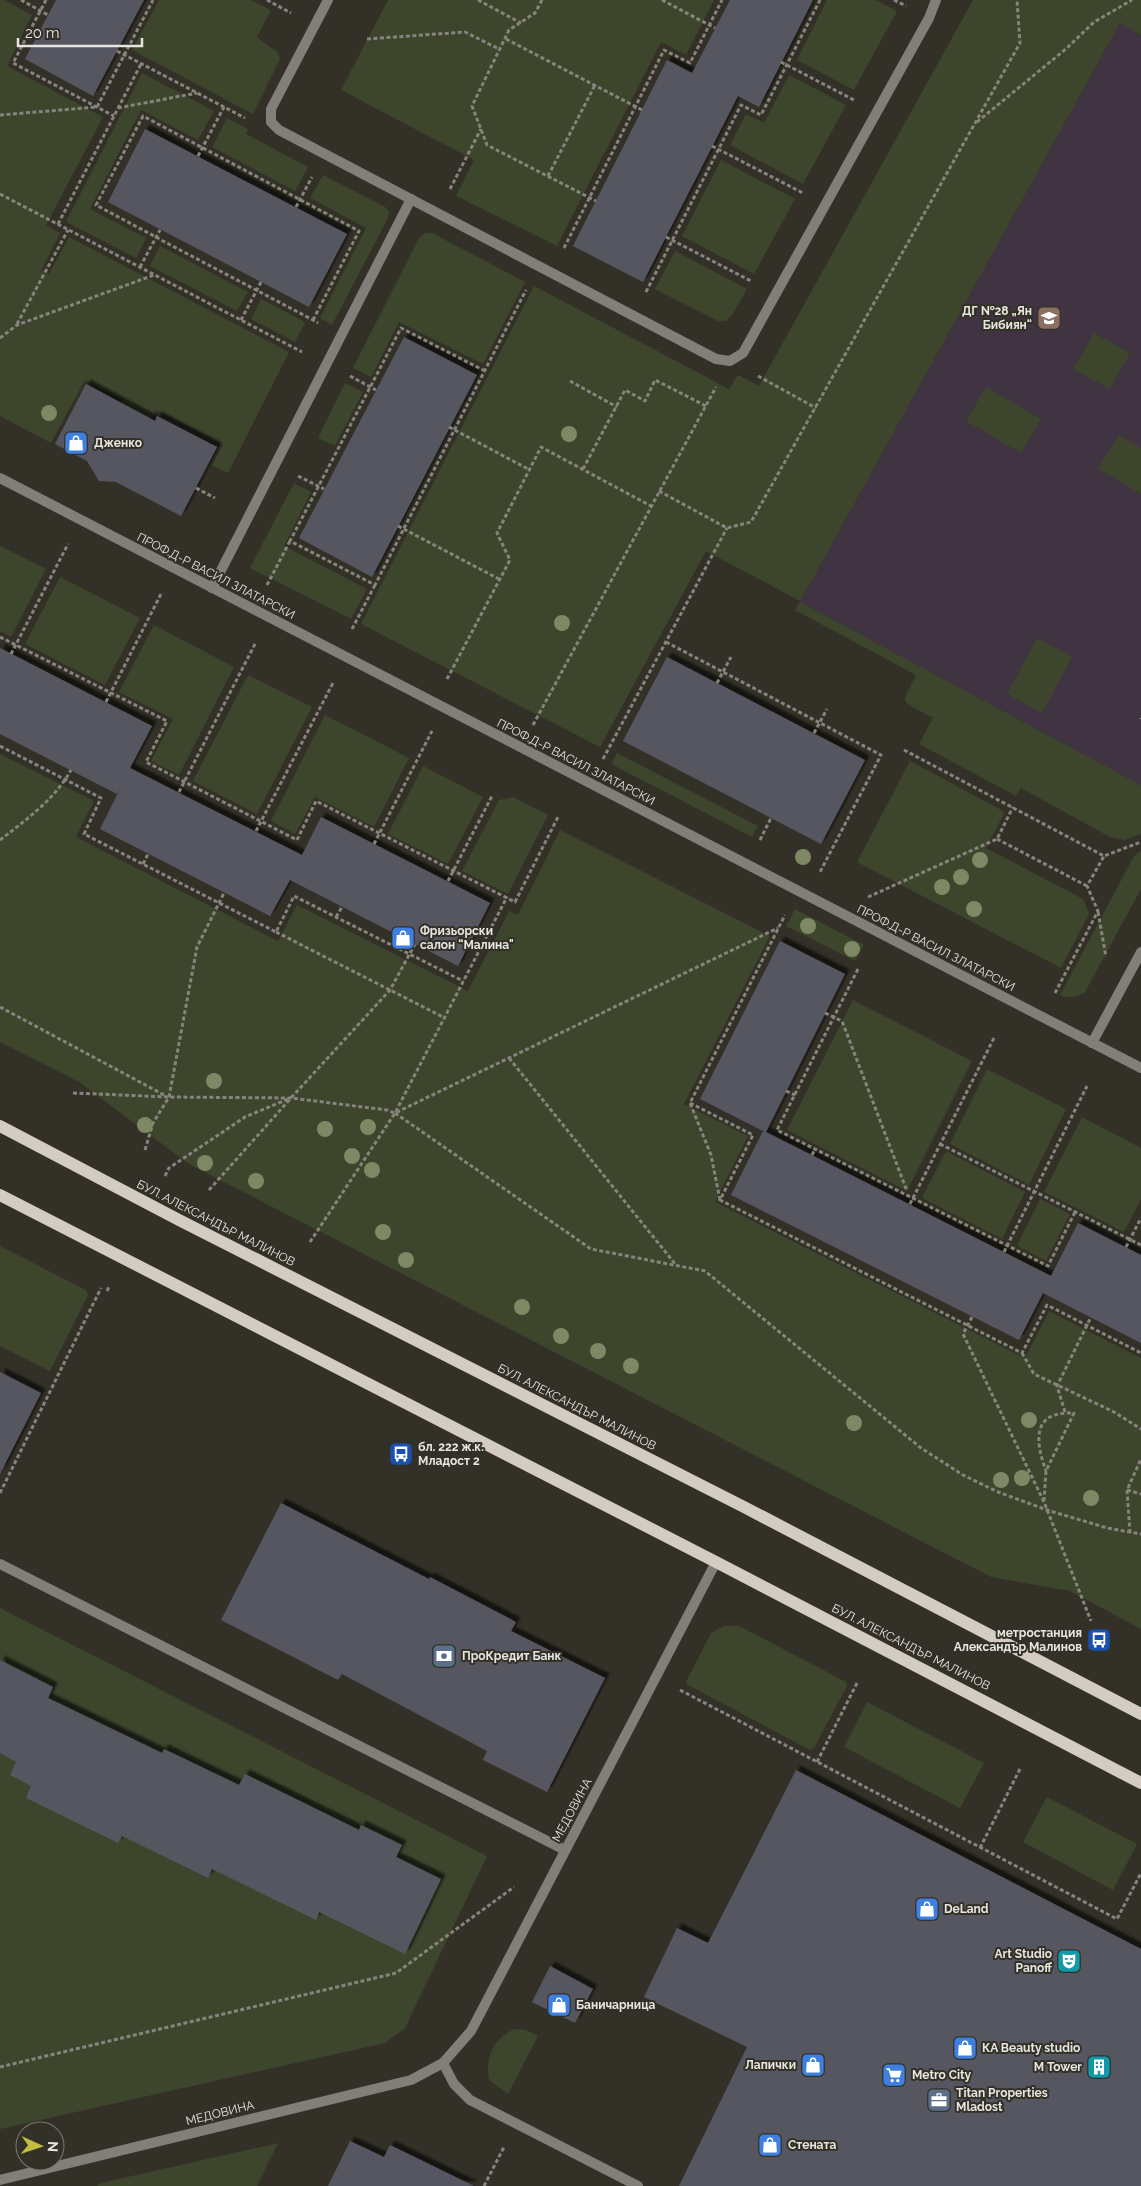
<svg xmlns="http://www.w3.org/2000/svg" width="1141" height="2186" font-family="Raleway,sans-serif">
<style>
.education{fill:#403442}
.green{fill:#3d452c}
.building{fill:#575761;filter:url(#shadow)}
.lines{fill:none;stroke-linecap:round;stroke-linejoin:round}
.path{stroke:#86847c;stroke-width:3;stroke-dasharray:4 2.5;stroke-linecap:butt}
.lane{stroke:#827e7a;stroke-width:10}
.street{stroke:#827e7a;stroke-width:10}
.primary{stroke:#d4cbc3;stroke-width:12}
.tree{fill:#7f8865}
.labels{text-anchor:middle;dominant-baseline:central;stroke-width:4;stroke-linejoin:round;paint-order:stroke}
.poi-label{font-size:12px;font-weight:bold;fill:#e7e5df;stroke:#333127;text-anchor:start}
.street-label{font-size:12px;fill:#e7e5df;stroke:#333127}
</style>
<defs>
<filter id="shadow"><feDropShadow dx="4.5" dy="-4.5" stdDeviation="1" flood-color="#0009"/></filter>
</defs>
<rect width="100%" height="100%" fill="#333127"/>
<path class="education" d="M1120,23L1141,35V785L800,602Z"/>
<g class="green">
<path d="M0,0H4L32,15L7,66L103,117L46,225L60,233L41,271L49,274L69,237L289,352L228,473L212,465L223,445L156,410L130,458L101,443L123,400L85,380L51,443L0,416Z"/>
<path d="M159,0H251L271,10L257,37L278,53L280,59L253,114L132,50Z"/>
<path d="M388,0H714L686,55L661,42L557,246L456,196L474,160L341,90Z"/>
<path d="M827,0H875L897,11L854,90L797,60Z"/>
<path d="M973,0H1141V35L1120,23L800,602L1141,785V834L1124,840L1110,837L1021,788L1016,796L919,744L933,718L909,705L905,701L906,695L916,675L795,610L800,601L706,551L600,747L361,624L534,286L729,389L738,375L759,386Z"/>
<path d="M142,73L214,111L198,140L141,110L90,209L146,238L136,258L66,222Z"/>
<path d="M789,75L846,105L803,184L730,145L746,114L764,123Z"/>
<path d="M227,118L248,129L246,134L308,167L295,191L212,147Z"/>
<path d="M721,160L795,199L754,274L682,236Z"/>
<path d="M323,175L385,207L389,211L388,218L332,325L320,318L366,228L310,198Z"/>
<path d="M425,233H432L525,282L483,364L399,322L371,377L353,368L419,238Z"/>
<path d="M160,246L248,292L237,311L150,266Z"/>
<path d="M675,251L747,289L732,315L726,321H718L655,289Z"/>
<path d="M261,299L305,322L295,342L251,319Z"/>
<path d="M1094,333L1130,353L1110,389L1073,369Z"/>
<path d="M345,383L363,392L335,446L318,438Z"/>
<path d="M986,387L1041,419L1021,453L966,421Z"/>
<path d="M1119,435L1141,448V494L1098,469Z"/>
<path d="M294,483L311,492L284,546L367,589L351,619L250,568Z"/>
<path d="M0,546L46,569L11,637L0,631Z"/>
<path d="M60,577L140,618L105,685L25,644Z"/>
<path d="M154,625L234,667L179,775L151,761L173,719L119,692Z"/>
<path d="M1037,638L1072,657L1042,713L1007,694Z"/>
<path d="M248,675L312,707L257,814L193,781Z"/>
<path d="M325,715L409,758L374,827L315,797L295,834L271,821Z"/>
<path d="M617,753L758,826L752,837L611,764Z"/>
<path d="M0,754L94,801L76,837L278,941L297,905L468,991L509,911L518,915L560,830L770,936L684,1104L748,1136L715,1202L1025,1358L1049,1311L1141,1358V1629L1070,1591L991,1577L189,1164L79,1082L0,1042Z"/>
<path d="M910,761L1005,812L986,848L1083,899L1089,914L1061,968L857,862Z"/>
<path d="M423,766L483,797L448,864L388,834Z"/>
<path d="M513,797L548,815L508,894L462,871L499,800Z"/>
<path d="M1141,851V889L1085,992C1076,997 1070,999 1060,995L1134,856Z"/>
<path d="M795,909L864,945L855,961L786,926Z"/>
<path d="M853,1000L972,1061L907,1191L787,1130Z"/>
<path d="M987,1069L1066,1109L1029,1185L950,1144Z"/>
<path d="M1082,1117L1141,1148V1199L1124,1232L1044,1192Z"/>
<path d="M946,1151L1025,1192L1002,1239L922,1198Z"/>
<path d="M1040,1199L1070,1214L1046,1261L1017,1246Z"/>
<path d="M0,1246L86,1290L88,1295L50,1371L0,1346Z"/>
<path d="M0,1608L487,1856L405,2028L385,2043L0,2129Z"/>
<path d="M724,1626H739L846,1682L847,1686L814,1748L810,1750L686,1684V1682L711,1633Z"/>
<path d="M867,1702L984,1763L960,1808L844,1747Z"/>
<path d="M1047,1797L1137,1844L1113,1890L1023,1842Z"/>
<path d="M515,2029L526,2030L538,2036L508,2094L489,2080C485,2057 493,2038 515,2029Z"/>
<path d="M278,2143L257,2186H97L101,2183Z"/>
</g>
<g class="building">
<path d="M56,0H144L93,96L25,59Z"/>
<path d="M730,0H813L759,107L738,96L643,282L573,246L667,60L692,73Z"/>
<path d="M145,129L347,234L309,307L108,202Z"/>
<path d="M404,337L477,375L372,577L299,538Z"/>
<path d="M86,384L155,421L157,416L217,447L181,516L116,482L99,481L87,461L55,444Z"/>
<path d="M0,648L152,726L130,768L302,855L321,817L490,903L458,966L290,880L270,916L100,829L121,787L117,794L0,734Z"/>
<path d="M667,657L865,760L821,844L623,741Z"/>
<path d="M780,941L845,974L766,1132L1051,1276L1078,1223L1141,1255V1343L1043,1293L1019,1340L731,1195L763,1131L700,1099Z"/>
<path d="M0,1372L41,1393L0,1474Z"/>
<path d="M281,1503L429,1579L430,1577L516,1622L511,1631L605,1678L547,1792L483,1760L487,1751L342,1674L338,1680L221,1620Z"/>
<path d="M0,1660L53,1687L48,1698L162,1753L164,1749L239,1785L245,1774L359,1830L361,1825L402,1845L396,1857L441,1879L405,1954L319,1912L316,1920L212,1869L208,1878L122,1836L118,1843L26,1798L31,1786L10,1775L16,1762L0,1753Z"/>
<path d="M796,1770L1141,1949V2186H679L747,2047L644,1997L677,1928L708,1943Z"/>
<path d="M550,1966L593,1989L575,2023L532,2002Z"/>
<path d="M350,2141L384,2157L390,2145L474,2186H328Z"/>
</g>
<g class="lines">
<g class="path">
<path d="M21,0L48,15"/>
<path d="M46,0L13,63L114,116"/>
<path d="M267,0L291,13"/>
<path d="M478,0L521,23"/>
<path d="M542,0L535,13L509,30L472,106L487,145L596,201"/>
<path d="M662,0L715,28"/>
<path d="M894,0L906,6"/>
<path d="M367,39L465,32L499,49"/>
<path d="M506,39L642,110"/>
<path d="M117,51L245,118"/>
<path d="M781,62L854,100"/>
<path d="M118,108L197,93"/>
<path d="M0,115L97,107L153,0"/>
<path d="M977,122L1067,48L1094,22L1132,0"/>
<path d="M712,146L803,193"/>
<path d="M198,156L224,107"/>
<path d="M548,176L595,85"/>
<path d="M450,189L481,129"/>
<path d="M0,194L302,352"/>
<path d="M296,207L312,177"/>
<path d="M58,224L141,64"/>
<path d="M666,237L751,281"/>
<path d="M564,248L664,50L690,63L722,0"/>
<path d="M140,267L160,230"/>
<path d="M646,292L741,105L761,115L820,0"/>
<path d="M241,320L261,282"/>
<path d="M313,320L359,231L143,116L96,205L156,237L163,241L313,320L318,323"/>
<path d="M17,324L68,230"/>
<path d="M0,338L17,325L154,275"/>
<path d="M485,371L401,328L290,541L375,585L526,290"/>
<path d="M350,376L376,390"/>
<path d="M758,376L816,408"/>
<path d="M570,381L617,407"/>
<path d="M449,427L530,470"/>
<path d="M583,469L625,390L645,401L655,380L706,406"/>
<path d="M298,476L324,489"/>
<path d="M196,488L215,498"/>
<path d="M659,491L727,528L751,522L1020,43L1017,0"/>
<path d="M398,526L499,579"/>
<path d="M267,585L290,541"/>
<path d="M352,629L375,585"/>
<path d="M0,637L167,721L146,762L297,840L316,801L515,902L559,815"/>
<path d="M666,642L881,755L820,872"/>
<path d="M11,654L68,544"/>
<path d="M447,679L510,560L497,533L541,447L651,506"/>
<path d="M717,683L731,657"/>
<path d="M106,702L162,592"/>
<path d="M1141,718V719"/>
<path d="M533,725L716,387"/>
<path d="M814,733L827,709"/>
<path d="M0,746L101,798L84,834L276,932L294,896L463,981"/>
<path d="M904,750L1104,856L1141,842"/>
<path d="M603,759L727,528"/>
<path d="M179,792L256,642"/>
<path d="M256,831L334,681"/>
<path d="M997,839L1087,886"/>
<path d="M0,840C26,820 55,799 71,770"/>
<path d="M760,840L771,818"/>
<path d="M374,844L432,731"/>
<path d="M143,864L148,854"/>
<path d="M448,881L492,796"/>
<path d="M868,897L997,839L1013,807"/>
<path d="M1098,912L1106,957"/>
<path d="M336,917L342,907"/>
<path d="M276,932L445,1018"/>
<path d="M858,969L777,1130L1048,1266L1075,1212"/>
<path d="M1055,993L1098,911L1087,886L1104,856"/>
<path d="M0,1007L166,1096"/>
<path d="M825,1013L842,1021L907,1191"/>
<path d="M509,1058L676,1265"/>
<path d="M786,1091L795,1095"/>
<path d="M73,1093L169,1097L291,1098L387,1110L395,1113L778,928"/>
<path d="M690,1103L753,1135L720,1200L1022,1353L1047,1305L1141,1353"/>
<path d="M395,1113L591,1249L705,1271L921,1448L963,1475L998,1492L1047,1510L1107,1528L1141,1534"/>
<path d="M940,1144L1141,1245"/>
<path d="M145,1150L153,1123L169,1097L197,947L224,893"/>
<path d="M812,1155L815,1149"/>
<path d="M165,1176L169,1168L245,1117L288,1099"/>
<path d="M209,1190L291,1098L390,990L415,944"/>
<path d="M720,1200L711,1155L690,1103L785,915"/>
<path d="M910,1204L994,1038"/>
<path d="M310,1242L395,1113L507,897"/>
<path d="M1126,1247L1141,1218"/>
<path d="M1004,1252L1087,1086"/>
<path d="M107,1291L109,1287"/>
<path d="M972,1317L963,1334L1044,1502L1091,1621"/>
<path d="M1022,1353L1034,1374L1114,1412L1141,1429"/>
<path d="M1065,1412L1057,1386L1091,1317"/>
<path d="M1127,1490L1141,1494"/>
<path d="M0,1493L101,1288"/>
<path d="M1044,1501L1046,1471L1074,1413C1030,1411 1036,1443 1046,1471"/>
<path d="M1130,1533L1127,1490L1141,1459"/>
<path d="M680,1690L1117,1919L1141,1873"/>
<path d="M817,1762L858,1681"/>
<path d="M980,1848L1021,1767"/>
<path d="M0,2067L396,1973L514,1887"/>
<path d="M484,2186L504,2147"/>
</g>
<g class="lane">
<path d="M328,0L271,109V122L279,130L716,359L730,361L743,353L929,18L936,0"/>
<path d="M212,588L411,199"/>
<path d="M1092,1043L1141,952"/>
<path d="M443,2063L454,2084L470,2100L638,2186"/>
</g>
<g class="street">
<path d="M0,478L1141,1068"/>
<path d="M0,1564L565,1850"/>
<path d="M0,2180L411,2080L443,2063L471,2031L716,1562"/>
</g>
<g class="primary">
<path d="M0,1126L179,1220L744,1507L1141,1714"/>
<path d="M0,1195L716,1562L1141,1783"/>
</g>
</g>
<g class="tree">
<circle cx="49" cy="413" r="8"/>
<circle cx="569" cy="434" r="8"/>
<circle cx="562" cy="623" r="8"/>
<circle cx="803" cy="857" r="8"/>
<circle cx="980" cy="860" r="8"/>
<circle cx="961" cy="877" r="8"/>
<circle cx="942" cy="887" r="8"/>
<circle cx="974" cy="909" r="8"/>
<circle cx="808" cy="926" r="8"/>
<circle cx="852" cy="949" r="8"/>
<circle cx="214" cy="1081" r="8"/>
<circle cx="145" cy="1125" r="8"/>
<circle cx="368" cy="1127" r="8"/>
<circle cx="325" cy="1129" r="8"/>
<circle cx="352" cy="1156" r="8"/>
<circle cx="205" cy="1163" r="8"/>
<circle cx="372" cy="1170" r="8"/>
<circle cx="256" cy="1181" r="8"/>
<circle cx="383" cy="1232" r="8"/>
<circle cx="406" cy="1260" r="8"/>
<circle cx="522" cy="1307" r="8"/>
<circle cx="561" cy="1336" r="8"/>
<circle cx="598" cy="1351" r="8"/>
<circle cx="631" cy="1366" r="8"/>
<circle cx="1029" cy="1420" r="8"/>
<circle cx="854" cy="1423" r="8"/>
<circle cx="1022" cy="1478" r="8"/>
<circle cx="1001" cy="1480" r="8"/>
<circle cx="1091" cy="1498" r="8"/>
</g>
<defs>
<g id="school-square" transform="scale(1.25)"><rect x="-9" y="-9" width="18" height="18" rx="4" fill="#8d6e63" stroke="#333127"/><path d="M0-5L7-2L0 1L-7-2ZM-4 1L0 2.5L4 1V4Q0 6-4 4Z" fill="#fff"/></g>
<g id="shop-square" transform="scale(1.25)"><rect x="-9" y="-9" width="18" height="18" rx="4" fill="#3f7fe0" stroke="#333127"/><path d="M-5-2.5h2.3a2.7 3.5 0 0 1 5.4 0H5L5.5 6h-11ZM-1.5-2.5h3a1.5 2.3 0 0 0-3 0Z" fill="#fff"/></g>
<g id="bus-square" transform="scale(1.25)"><rect x="-9" y="-9" width="18" height="18" rx="4" fill="#1a4fb4" stroke="#333127"/><path d="M-5-6H5V4H4V6H2V4H-2V6H-4V4H-5ZM-3.5-4V0h7V-4ZM-3.5 1.2v1.5H-2V1.2ZM2 1.2v1.5H3.5V1.2Z" fill="#fff"/></g>
<g id="bank-square" transform="scale(1.25)"><rect x="-9" y="-9" width="18" height="18" rx="4" fill="#5c6f8a" stroke="#333127"/><path d="M-6-4H6V4H-6ZM0-2.3a2.3 2.3 0 1 0 0 4.6a2.3 2.3 0 1 0 0-4.6Z" fill="#fff"/></g>
<g id="theatre-square" transform="scale(1.25)"><rect x="-9" y="-9" width="18" height="18" rx="4" fill="#0f9aa8" stroke="#333127"/><path d="M-5-5.5Q0-4 5-5.5V0Q5 5 0 6Q-5 5-5 0ZM-3.3-2.5H-1v1.5H-3.3ZM1-2.5H3.3v1.5H1ZM-2.8 1Q0 5.5 2.8 1Z" fill="#fff"/></g>
<g id="building-square" transform="scale(1.25)"><rect x="-9" y="-9" width="18" height="18" rx="4" fill="#0f9aa8" stroke="#333127"/><path d="M-4-6H4V6H1V3H-1V6H-4ZM-2.5-4.3h1.7v1.8h-1.7ZM.8-4.3h1.7v1.8H.8ZM-2.5-1h1.7V.8h-1.7ZM.8-1h1.7V.8H.8Z" fill="#fff"/></g>
<g id="supermarket-square" transform="scale(1.25)"><rect x="-9" y="-9" width="18" height="18" rx="4" fill="#3f7fe0" stroke="#333127"/><path d="M-6-5.5h2.5l.6 2H6L4.5 2H-2.5L-4.4-4H-6ZM-1.5 3.2a1.3 1.3 0 1 0 .1 0ZM3 3.2a1.3 1.3 0 1 0 .1 0Z" fill="#fff"/></g>
<g id="office-square" transform="scale(1.25)"><rect x="-9" y="-9" width="18" height="18" rx="4" fill="#5c6f8a" stroke="#333127"/><path d="M-6-3h4V-5.5h4V-3h4V5H-6ZM-1-4.5V-3h2v-1.5ZM-6 0V1H6V0Z" fill="#fff"/></g>
</defs>
<g fill-rule="evenodd">
<use href="#school-square" x="1049" y="318"/>
<use href="#shop-square" x="76" y="443"/>
<use href="#shop-square" x="403" y="938"/>
<use href="#bus-square" x="401" y="1454"/>
<use href="#bus-square" x="1099" y="1640"/>
<use href="#bank-square" x="444" y="1656"/>
<use href="#shop-square" x="927" y="1909"/>
<use href="#theatre-square" x="1069" y="1961"/>
<use href="#shop-square" x="559" y="2005"/>
<use href="#shop-square" x="965" y="2048"/>
<use href="#shop-square" x="813" y="2065"/>
<use href="#building-square" x="1099" y="2067"/>
<use href="#supermarket-square" x="894" y="2075"/>
<use href="#office-square" x="939" y="2100"/>
<use href="#shop-square" x="770" y="2145"/>
</g>
<g class="labels">
<g class="poi-label">
<text x="1032" y="311" text-anchor="end">ДГ №28 „Ян<tspan x="1032" dy="14">Бибиян“</tspan></text>
<text x="94" y="443">Дженко</text>
<text x="420" y="931">Фризьорски<tspan x="420" dy="14">салон “Малина"</tspan></text>
<text x="418" y="1447">бл. 222 ж.к.<tspan x="418" dy="14">Младост 2</tspan></text>
<text x="1082" y="1633" text-anchor="end">метростанция<tspan x="1082" dy="14">Александър Малинов</tspan></text>
<text x="462" y="1656">ПроКредит Банк</text>
<text x="944" y="1909">DeLand</text>
<text x="1052" y="1954" text-anchor="end">Art Studio<tspan x="1052" dy="14">Panoff</tspan></text>
<text x="576" y="2005">Баничарница</text>
<text x="982" y="2048">КА Beauty studio</text>
<text x="796" y="2065" text-anchor="end">Лапички</text>
<text x="1082" y="2067" text-anchor="end">М Tower</text>
<text x="912" y="2075">Metro City</text>
<text x="956" y="2093">Titan Properties<tspan x="956" dy="14">Mladost</tspan></text>
<text x="788" y="2145">Стената</text>
</g>
<g class="street-label">
<text transform="translate(216 576) rotate(27)">ПРОФ.Д-Р ВАСИЛ ЗЛАТАРСКИ</text>
<text transform="translate(576 762) rotate(27)">ПРОФ.Д-Р ВАСИЛ ЗЛАТАРСКИ</text>
<text transform="translate(936 948) rotate(27)">ПРОФ.Д-Р ВАСИЛ ЗЛАТАРСКИ</text>
<text transform="translate(216 1223) rotate(27)">БУЛ. АЛЕКСАНДЪР МАЛИНОВ</text>
<text transform="translate(577 1407) rotate(27)">БУЛ. АЛЕКСАНДЪР МАЛИНОВ</text>
<text transform="translate(911 1647) rotate(27)">БУЛ. АЛЕКСАНДЪР МАЛИНОВ</text>
<text transform="translate(572 1810) rotate(-62)">МЕДОВИНА</text>
<text transform="translate(220 2113) rotate(-14)">МЕДОВИНА</text>
</g>
</g>
<g transform="translate(40 2146) rotate(93)"><circle r="24" fill="#333127" stroke="#7b7971"/>
<path d="M0-4L9 19L0 12L-9 19Z" fill="#c1bd40"/>
<text y="-8" font-size="14" font-weight="bold" text-anchor="middle" fill="#e7e5df">N</text>
</g>
<path d="M18 38v8h124v-8" fill="none" stroke="#e7e5df" stroke-width="2.5"/>
<text x="25" y="38" font-size="15" fill="#e7e5df" stroke="#333127" stroke-width="4" paint-order="stroke">20 m</text>
</svg>
